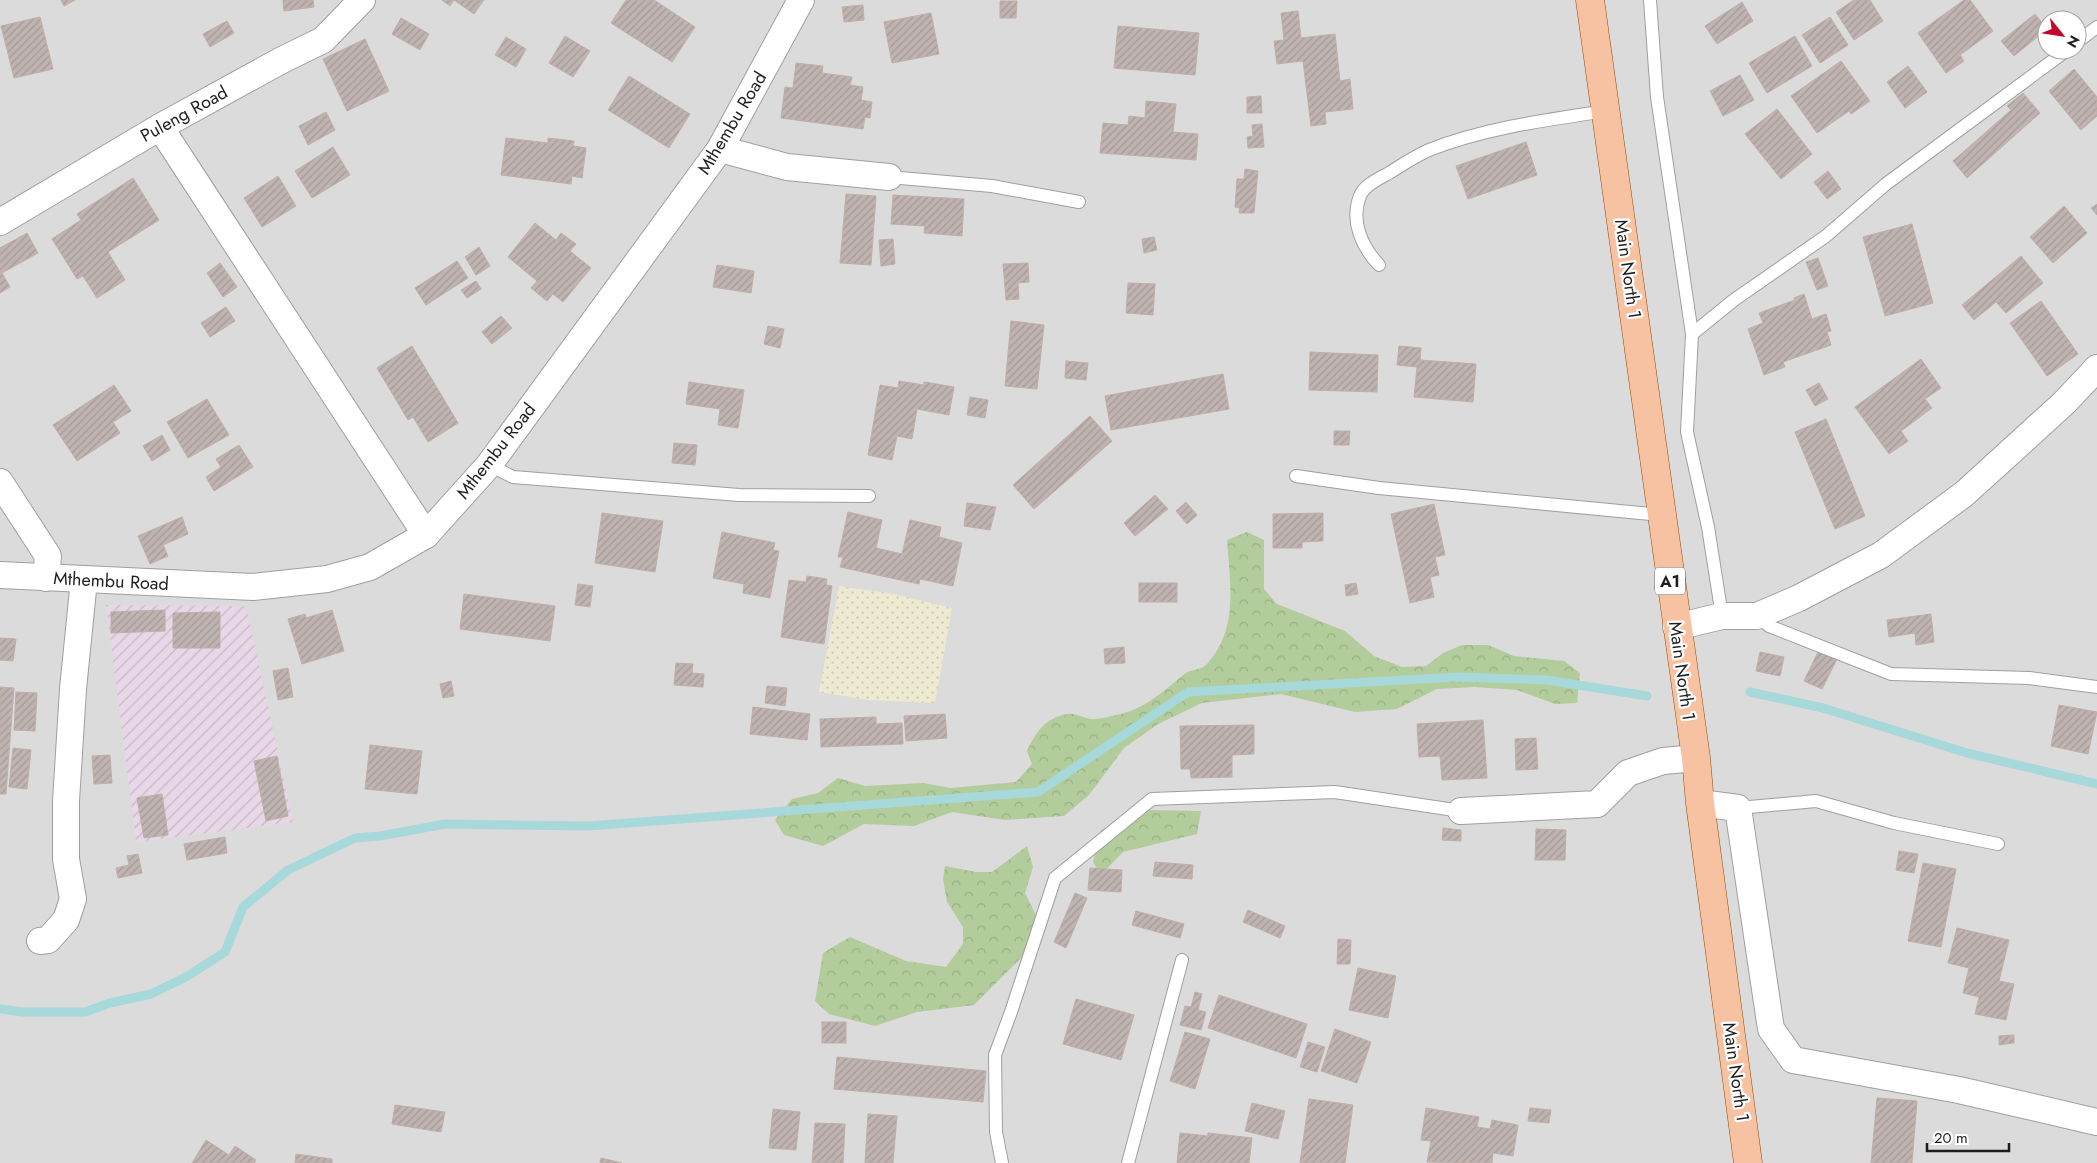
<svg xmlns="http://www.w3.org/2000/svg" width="2097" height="1163" font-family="Jost,sans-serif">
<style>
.residential{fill:#dcdbdb;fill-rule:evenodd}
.industrial{fill:url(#industrial-furrows)}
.farmland{fill:url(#farmland-dots)}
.forest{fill:url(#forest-crowns)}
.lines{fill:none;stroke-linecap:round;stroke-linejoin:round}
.stream{stroke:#a7d8da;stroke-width:9}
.building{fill:url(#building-hatch);stroke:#c0aea8}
.lane-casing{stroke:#9f9f9f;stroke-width:14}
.street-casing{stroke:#9f9f9f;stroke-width:28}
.primary-casing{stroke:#914a07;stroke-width:29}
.lane{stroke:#fff;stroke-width:12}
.street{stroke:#fff;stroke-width:26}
.primary{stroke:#f7c2a1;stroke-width:28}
.labels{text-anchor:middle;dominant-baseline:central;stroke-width:4.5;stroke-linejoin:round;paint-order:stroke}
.shield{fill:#fff;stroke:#626262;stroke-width:1}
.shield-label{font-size:16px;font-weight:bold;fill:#1e1e1e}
.street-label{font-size:18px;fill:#1e1e1e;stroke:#fff}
</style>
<defs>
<pattern id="industrial-furrows" width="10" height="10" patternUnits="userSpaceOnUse" patternTransform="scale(1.25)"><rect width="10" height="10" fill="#e7d7e7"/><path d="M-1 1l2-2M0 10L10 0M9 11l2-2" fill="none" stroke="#c6b8c6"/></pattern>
<pattern id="farmland-dots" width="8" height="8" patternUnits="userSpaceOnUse" patternTransform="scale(1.25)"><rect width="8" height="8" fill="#edead1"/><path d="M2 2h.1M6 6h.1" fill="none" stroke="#cbc8b3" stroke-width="1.8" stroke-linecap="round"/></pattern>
<pattern id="forest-crowns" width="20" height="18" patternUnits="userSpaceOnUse" patternTransform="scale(1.25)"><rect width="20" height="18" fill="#b2cc9b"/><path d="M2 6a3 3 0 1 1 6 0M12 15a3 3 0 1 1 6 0" fill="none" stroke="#99af85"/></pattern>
<pattern id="building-hatch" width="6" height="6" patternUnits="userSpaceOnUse" patternTransform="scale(1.25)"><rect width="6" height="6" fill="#bfb4b1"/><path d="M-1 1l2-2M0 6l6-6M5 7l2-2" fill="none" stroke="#a49a98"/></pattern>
</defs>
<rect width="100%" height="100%" fill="#efeae5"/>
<path class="residential" d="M0,0H2097V1163H0ZM2047,20H2077V50H2047Z"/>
<path class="industrial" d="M106,605L246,606L293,822L136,842Z"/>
<path class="farmland" d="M839,586L893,594L952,608L935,703L868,700L819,692Z"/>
<g class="forest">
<path d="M1247,532L1264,540V589L1277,604L1345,631L1374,656L1402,667L1426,666L1443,653L1462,645H1488L1514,656L1564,661L1580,673L1577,703L1555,704L1517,690L1475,687L1437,689L1397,709L1355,712L1281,694L1202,703L1158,724L1124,748L1089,795L1064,816L1005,820L952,812L914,826L864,824L823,846L784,835L775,820L792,799L818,793L838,778L865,786L924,783L950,788L1016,782L1032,764L1027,751C1036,732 1045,718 1067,714C1075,712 1085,719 1093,719C1100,719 1109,717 1116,715C1143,710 1163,692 1183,675C1190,669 1202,670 1207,664C1239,629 1230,583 1227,540Z"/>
<path d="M1148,810L1201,811L1197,834L1123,852L1101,875L1093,862L1101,830Z"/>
<path d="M1027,846L1033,867L1025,893L1038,919L1034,939L1022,957L974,1005L917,1012L875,1026L829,1014L815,1001L823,953L850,937L906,961L946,967L963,944V927L947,902L943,879L945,866L976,872H992Z"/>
</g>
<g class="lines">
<g class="stream">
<path d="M1750,692L1823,708L1967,753L2097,784"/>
<path d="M0,1009L23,1012H85L110,1003L151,994L186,977L225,952L243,907L288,870L355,838L380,836L445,824L588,826L1038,792L1188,692L1457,677L1547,680L1647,696"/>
</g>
</g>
<g class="building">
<path d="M61,0H75L64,6Z"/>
<path d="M283,0H313L314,7L284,11Z"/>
<path d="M442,0H454L450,6Z"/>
<path d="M454,0H484L474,14Z"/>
<path d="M626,0H654L695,27L672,62L611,23Z"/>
<path d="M1854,0H1870L1883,21L1854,40L1836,12Z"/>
<path d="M1964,0H1970L1993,31L1960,55L1964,61L1946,73L1918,33Z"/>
<path d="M1000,1H1017L1016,18H1000Z"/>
<path d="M1742,2L1753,21L1717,44L1705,26Z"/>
<path d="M863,5L864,20L844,22L842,7Z"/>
<path d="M1298,11L1301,38L1335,34L1340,81L1350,79L1353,109L1325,112L1326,124L1311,126L1303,61L1277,64L1274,41L1284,40L1281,13Z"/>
<path d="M931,13L939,54L892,63L884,22Z"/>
<path d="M2035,14L2047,29L2014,56L2001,41Z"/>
<path d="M40,17L53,69L14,78L1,26Z"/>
<path d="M1830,17L1848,45L1820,63L1802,35Z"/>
<path d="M401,18L429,34L420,50L392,34Z"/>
<path d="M227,21L234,33L210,47L203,34Z"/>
<path d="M1118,26L1199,33L1195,75L1114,68Z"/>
<path d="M565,36L590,51L573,77L549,63Z"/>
<path d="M1795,36L1812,66L1767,93L1749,63Z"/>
<path d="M506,37L526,49L516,67L495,55Z"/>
<path d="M365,39L389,91L347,111L323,59Z"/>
<path d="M1841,61L1870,101L1851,114L1849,111L1817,133L1791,96Z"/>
<path d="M796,63L823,66L822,73L852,77L850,85L863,87L861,100L872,102L870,118L865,117L863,129L781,118L785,87L793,88Z"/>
<path d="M1908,66L1927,92L1905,108L1887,82Z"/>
<path d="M2074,69L2097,97V116L2081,130L2049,91Z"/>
<path d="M1740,75L1754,100L1723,116L1710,91Z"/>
<path d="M629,76L690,114L669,148L608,110Z"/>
<path d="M2023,93L2040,113L1967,178L1953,161L2011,110L2007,106Z"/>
<path d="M1261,96L1262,113H1247V97Z"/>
<path d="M1146,101L1176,104L1173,132L1198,134L1196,160L1100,153L1103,123L1128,125L1129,116L1145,118Z"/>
<path d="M1777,109L1812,154L1781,179L1745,134Z"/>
<path d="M326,112L335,130L308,145L299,126Z"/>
<path d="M1262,124L1264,147L1248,148L1247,137L1253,136L1252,125Z"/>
<path d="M506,138L548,143V138L574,141L573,146L586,148L582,178L572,176L571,184L501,175Z"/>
<path d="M1526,142L1537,175L1468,199L1456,166Z"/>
<path d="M333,147L350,175L312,198L295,171Z"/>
<path d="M1245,169L1258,171L1254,213H1239L1240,208L1235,207L1237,179H1244Z"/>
<path d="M1828,171L1841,189L1827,199L1814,182Z"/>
<path d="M278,176L296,206L262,227L244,198Z"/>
<path d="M133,178L159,220L108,252L125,280L97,298L83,276L77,279L52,239L81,220L77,214Z"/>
<path d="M846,194L876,196L871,265L840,263Z"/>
<path d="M893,195L964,199L962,236L924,233L925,226L891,224Z"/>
<path d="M2097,204V215L2091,208Z"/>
<path d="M2064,206L2087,233L2053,263L2030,237Z"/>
<path d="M535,223L556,240L561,233L576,244L570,251L591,268L563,302L553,294L547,301L531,288L537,281L508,257Z"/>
<path d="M1912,224L1933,303L1885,316L1863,237Z"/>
<path d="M27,233L38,253L2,273L10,287L0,293V248Z"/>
<path d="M1154,237L1157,250L1144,253L1142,239Z"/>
<path d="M893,239L895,264L881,266L879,240Z"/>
<path d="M479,247L490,266L476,275L465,257Z"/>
<path d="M2021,256L2043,283L2006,313L1996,302L1974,320L1962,305Z"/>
<path d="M1818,258L1828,286L1817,290L1806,262Z"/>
<path d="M457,261L468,278L426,305L415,288Z"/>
<path d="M220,263L237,287L223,297L207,273Z"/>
<path d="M1028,263L1029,282L1018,283L1019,299L1006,300L1003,264Z"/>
<path d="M717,265L754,271L751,293L713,287Z"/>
<path d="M476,281L481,289L467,298L461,290Z"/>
<path d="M1128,283L1155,284L1153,315L1126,313Z"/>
<path d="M1804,294L1812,319L1826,314L1831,331L1827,332L1831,345L1783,362L1785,367L1764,375L1748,329L1763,323L1759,313L1795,300L1794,298Z"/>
<path d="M2041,301L2078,354L2047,376L2010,323Z"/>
<path d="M226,307L235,321L210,337L201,323Z"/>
<path d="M501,316L512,328L492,344L482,332Z"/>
<path d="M1011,321L1044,325L1037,389L1005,386Z"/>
<path d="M768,326L784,329L780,348L764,344Z"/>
<path d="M412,346L458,423L428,442L413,417L408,420L377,368Z"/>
<path d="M1399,346L1421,348L1420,360L1476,364L1473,402L1414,397L1417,367L1397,365Z"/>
<path d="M1310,352L1378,355L1377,392L1309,390Z"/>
<path d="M1921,359L1941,388L1925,399L1932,408L1901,431L1908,441L1889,454L1855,407Z"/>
<path d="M1066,361L1088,363L1086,380L1065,378Z"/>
<path d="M1223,374L1229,409L1111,430L1105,396Z"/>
<path d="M899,381L924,385V382L954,387L949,415L917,409L912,439L897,436L892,460L868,455L880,385L898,388Z"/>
<path d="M689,382L744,390L738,428L718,425L720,409L686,404Z"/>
<path d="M1819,383L1828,399L1815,406L1806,390Z"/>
<path d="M114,385L131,411L113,422L120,433L77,461L53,425Z"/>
<path d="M970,397L988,400L985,418L967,415Z"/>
<path d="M207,399L229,435L188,458L167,422Z"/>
<path d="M1090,416L1112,441L1034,509L1013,485Z"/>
<path d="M1826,419L1865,516L1835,529L1795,432Z"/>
<path d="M1334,431H1350L1349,445H1334Z"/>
<path d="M162,435L170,450L152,461L143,446Z"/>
<path d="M674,443L697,445L695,465L672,463Z"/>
<path d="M239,445L253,467L214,491L206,477L221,467L216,459Z"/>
<path d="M1155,495L1168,509L1135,536L1124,523Z"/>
<path d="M1186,502L1197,515L1187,524L1176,511Z"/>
<path d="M967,503L996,507L990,530L964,526Z"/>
<path d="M1434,504L1445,555L1435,557L1439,575L1430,577L1434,597L1410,603L1391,514Z"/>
<path d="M848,512L882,520L876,548L902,554L910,520L941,527L939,537L962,543L953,586L920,579L919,584L840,567L843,557H838Z"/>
<path d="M602,513L663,521L655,572L595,563Z"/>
<path d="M1323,513V541L1302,542V548H1273V514Z"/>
<path d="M182,517L188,534L163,545L168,556L150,564L138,536Z"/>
<path d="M722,532L775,543L773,550L779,551L770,598L743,593L744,584L713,578Z"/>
<path d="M807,576L827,579L826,585L832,586L824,644L781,637L789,580L806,582Z"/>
<rect x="1139" y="583" width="38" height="19"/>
<path d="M1356,583L1358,594L1346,596L1345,585Z"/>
<path d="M578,584L593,586L590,607L575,605Z"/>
<path d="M464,594L555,606L550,641L460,629Z"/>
<path d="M165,610V631L111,633V612Z"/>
<path d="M332,610L344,651L302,664L288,619L305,614L306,618Z"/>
<path d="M220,612V648H173V613Z"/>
<path d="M1931,614L1934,642L1916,645L1915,633L1889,637L1887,620Z"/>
<path d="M0,638L16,639L13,661L0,660Z"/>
<path d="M1124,647L1125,663L1105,664L1104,649Z"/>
<path d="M1819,650L1837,659L1822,689L1804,681Z"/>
<path d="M1760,652L1784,657L1780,676L1756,671Z"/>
<path d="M676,663L693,664L692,673L704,674L703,687L674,685Z"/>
<path d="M288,668L293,697L278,700L273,671Z"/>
<path d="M451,681L454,696L443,698L440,684Z"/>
<path d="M767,686L787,688L785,706L765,703Z"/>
<path d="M0,687L14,688L6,794H0Z"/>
<path d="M16,692L37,693L35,731L14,730Z"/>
<path d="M2059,705L2097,712L2088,754L2051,746Z"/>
<path d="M753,707L810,714L807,740L750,734Z"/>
<path d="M945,714L947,738L906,741L904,716Z"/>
<path d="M876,717V724L902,723L903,744L821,747L820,719Z"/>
<path d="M1483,720L1487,778L1442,780L1440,756L1419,757L1417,724Z"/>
<path d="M1254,725V754L1232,755V777L1191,778L1190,769H1181L1180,726Z"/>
<path d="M1536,738L1538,769L1516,770L1515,739Z"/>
<path d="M370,745L422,751L417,794L365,789Z"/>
<path d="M13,748L31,750L27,789L9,787Z"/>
<path d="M110,755L112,783L94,784L92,756Z"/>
<path d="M277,756L288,816L266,821L254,761Z"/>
<path d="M162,794L168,835L144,838L137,798Z"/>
<path d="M1443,828L1461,830V841L1442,840Z"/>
<path d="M1536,829L1566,830L1565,860H1535Z"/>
<path d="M225,837L227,853L187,860L184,844Z"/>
<path d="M1899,851L1918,854L1914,873L1896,870Z"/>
<path d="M138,854L142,873L118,878L116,868L129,865L127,856Z"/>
<path d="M1155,862L1193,865L1192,879L1153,876Z"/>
<path d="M1923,863L1956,869L1941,947L1908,941Z"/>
<path d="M1090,868L1122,870L1121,892L1088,890Z"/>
<path d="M1075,893L1087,898L1066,948L1054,942Z"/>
<path d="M1248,910L1285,926L1280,938L1243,922Z"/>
<path d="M1136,911L1184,924L1180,938L1132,925Z"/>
<path d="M1957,928L2009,940L1999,981L2014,984L2006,1020L1975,1014L1979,997L1963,993L1969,968L1948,963Z"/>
<path d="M1338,939L1351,940L1350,964H1337Z"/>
<path d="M1358,968L1396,976L1388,1018L1349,1010Z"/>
<path d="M1195,992L1202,994L1198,1010L1206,1012L1201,1030L1180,1025L1185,1006L1191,1007Z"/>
<path d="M1219,995L1307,1024L1296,1058L1208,1028Z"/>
<path d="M1076,999L1134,1015L1121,1060L1063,1044Z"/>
<rect x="822" y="1022" width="24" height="21"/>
<path d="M1335,1029L1371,1042L1357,1083L1321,1071Z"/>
<path d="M1185,1032L1210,1039L1195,1089L1170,1081Z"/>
<path d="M2014,1035V1043L1999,1045V1036Z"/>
<path d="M1308,1042L1325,1047L1317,1072L1300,1067Z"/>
<path d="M837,1057L986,1071L983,1102L834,1089Z"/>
<path d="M1877,1098L1917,1101L1912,1163H1871Z"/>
<path d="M1309,1099L1353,1105L1345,1163H1300Z"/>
<path d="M1252,1103L1285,1111L1278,1139L1245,1131Z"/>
<path d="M395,1105L445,1112L441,1132L392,1124Z"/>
<path d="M1426,1108L1479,1117L1477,1127L1490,1129L1492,1120L1518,1125L1513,1156L1493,1153L1492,1163L1427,1162L1431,1141L1421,1140Z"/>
<path d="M1530,1108L1551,1110L1549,1123L1528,1121Z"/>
<path d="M773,1109L800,1112L796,1150L769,1148Z"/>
<path d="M868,1114L897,1116L893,1163H865Z"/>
<path d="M815,1123L845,1124L843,1163H812Z"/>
<path d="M1180,1133L1208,1136V1133L1252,1138L1249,1163H1177Z"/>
<path d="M206,1140L229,1155L235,1146L256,1160L254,1163H192Z"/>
<path d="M296,1154L332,1159V1163H295Z"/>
<path d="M601,1158L622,1163H600Z"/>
</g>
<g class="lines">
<g class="lane-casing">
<g id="lane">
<path d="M1650,0L1657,97L1692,334"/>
<path d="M2077,42L2097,27"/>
<path d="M889,177L992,186L1079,202"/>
<path d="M1379,265C1362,247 1350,221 1360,196C1364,185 1380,178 1389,173C1402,165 1415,156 1429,150C1485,128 1546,120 1606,111"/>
<path d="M489,465L513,477L739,495L869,496"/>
<path d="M1296,476L1379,488L1661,515"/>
<path d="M1722,616L1708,527L1687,432L1692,334L1734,300L1826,236L1886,184L2067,50"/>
<path d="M1757,616L1769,626L1891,674L2029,678L2097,687"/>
<path d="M1738,808L1816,801L1894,823L1998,844"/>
<path d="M1002,1163L996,1132L995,1055L1011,1012L1055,878L1152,799L1335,792L1461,811"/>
<path d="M1128,1163L1182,960"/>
</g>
</g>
<g class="street-casing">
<g id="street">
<path d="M160,127L426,535"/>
<path d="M720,149L787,167L889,177"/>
<path d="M0,222L160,127L282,60L323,40L362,0"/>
<path d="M0,482L48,556L46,578"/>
<path d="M0,575L253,587L327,579L370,567L426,535L489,465L720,149L801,0"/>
<path d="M1676,627L1722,616H1757L1799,598L1881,555L1964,494L2064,403L2097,368"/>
<path d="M1700,803L1738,808L1771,1029L1793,1060L1959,1090L2097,1122"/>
<path d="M1461,811L1597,804L1628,773L1663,761L1696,758"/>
<path d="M40,941L48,940L66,920L73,899L66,859V801L73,689L84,580"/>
</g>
</g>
<g class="primary-casing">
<path id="primary" d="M1590,0L1696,758L1700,803L1748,1163"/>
</g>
<use href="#lane" class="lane"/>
<use href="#street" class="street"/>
<use href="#primary" class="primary"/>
</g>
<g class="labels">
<rect class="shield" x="1655" y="567.5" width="30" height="27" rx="4"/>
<g class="shield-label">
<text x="1670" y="581">A1</text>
</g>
<g class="street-label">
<text transform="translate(184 114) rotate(-29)">Puleng Road</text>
<text transform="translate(732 123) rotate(-59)">Mthembu Road</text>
<text transform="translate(1628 269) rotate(82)">Main North 1</text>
<text transform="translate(496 451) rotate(-52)">Mthembu Road</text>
<text transform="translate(111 581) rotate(3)">Mthembu Road</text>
<text transform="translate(1682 671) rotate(82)">Main North 1</text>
<text transform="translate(1736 1072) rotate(82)">Main North 1</text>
</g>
</g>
<g transform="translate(2062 35) rotate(120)"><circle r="24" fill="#ffffff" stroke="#a5a5a5"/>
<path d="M0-4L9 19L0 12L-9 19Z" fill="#c3092b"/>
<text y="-8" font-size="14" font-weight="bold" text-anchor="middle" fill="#1e1e1e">N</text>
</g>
<path d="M1927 1143v8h82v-8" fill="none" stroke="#1e1e1e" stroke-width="2.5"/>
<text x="1934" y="1143" font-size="15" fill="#1e1e1e" stroke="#ffffff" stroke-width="4" paint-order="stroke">20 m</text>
</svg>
